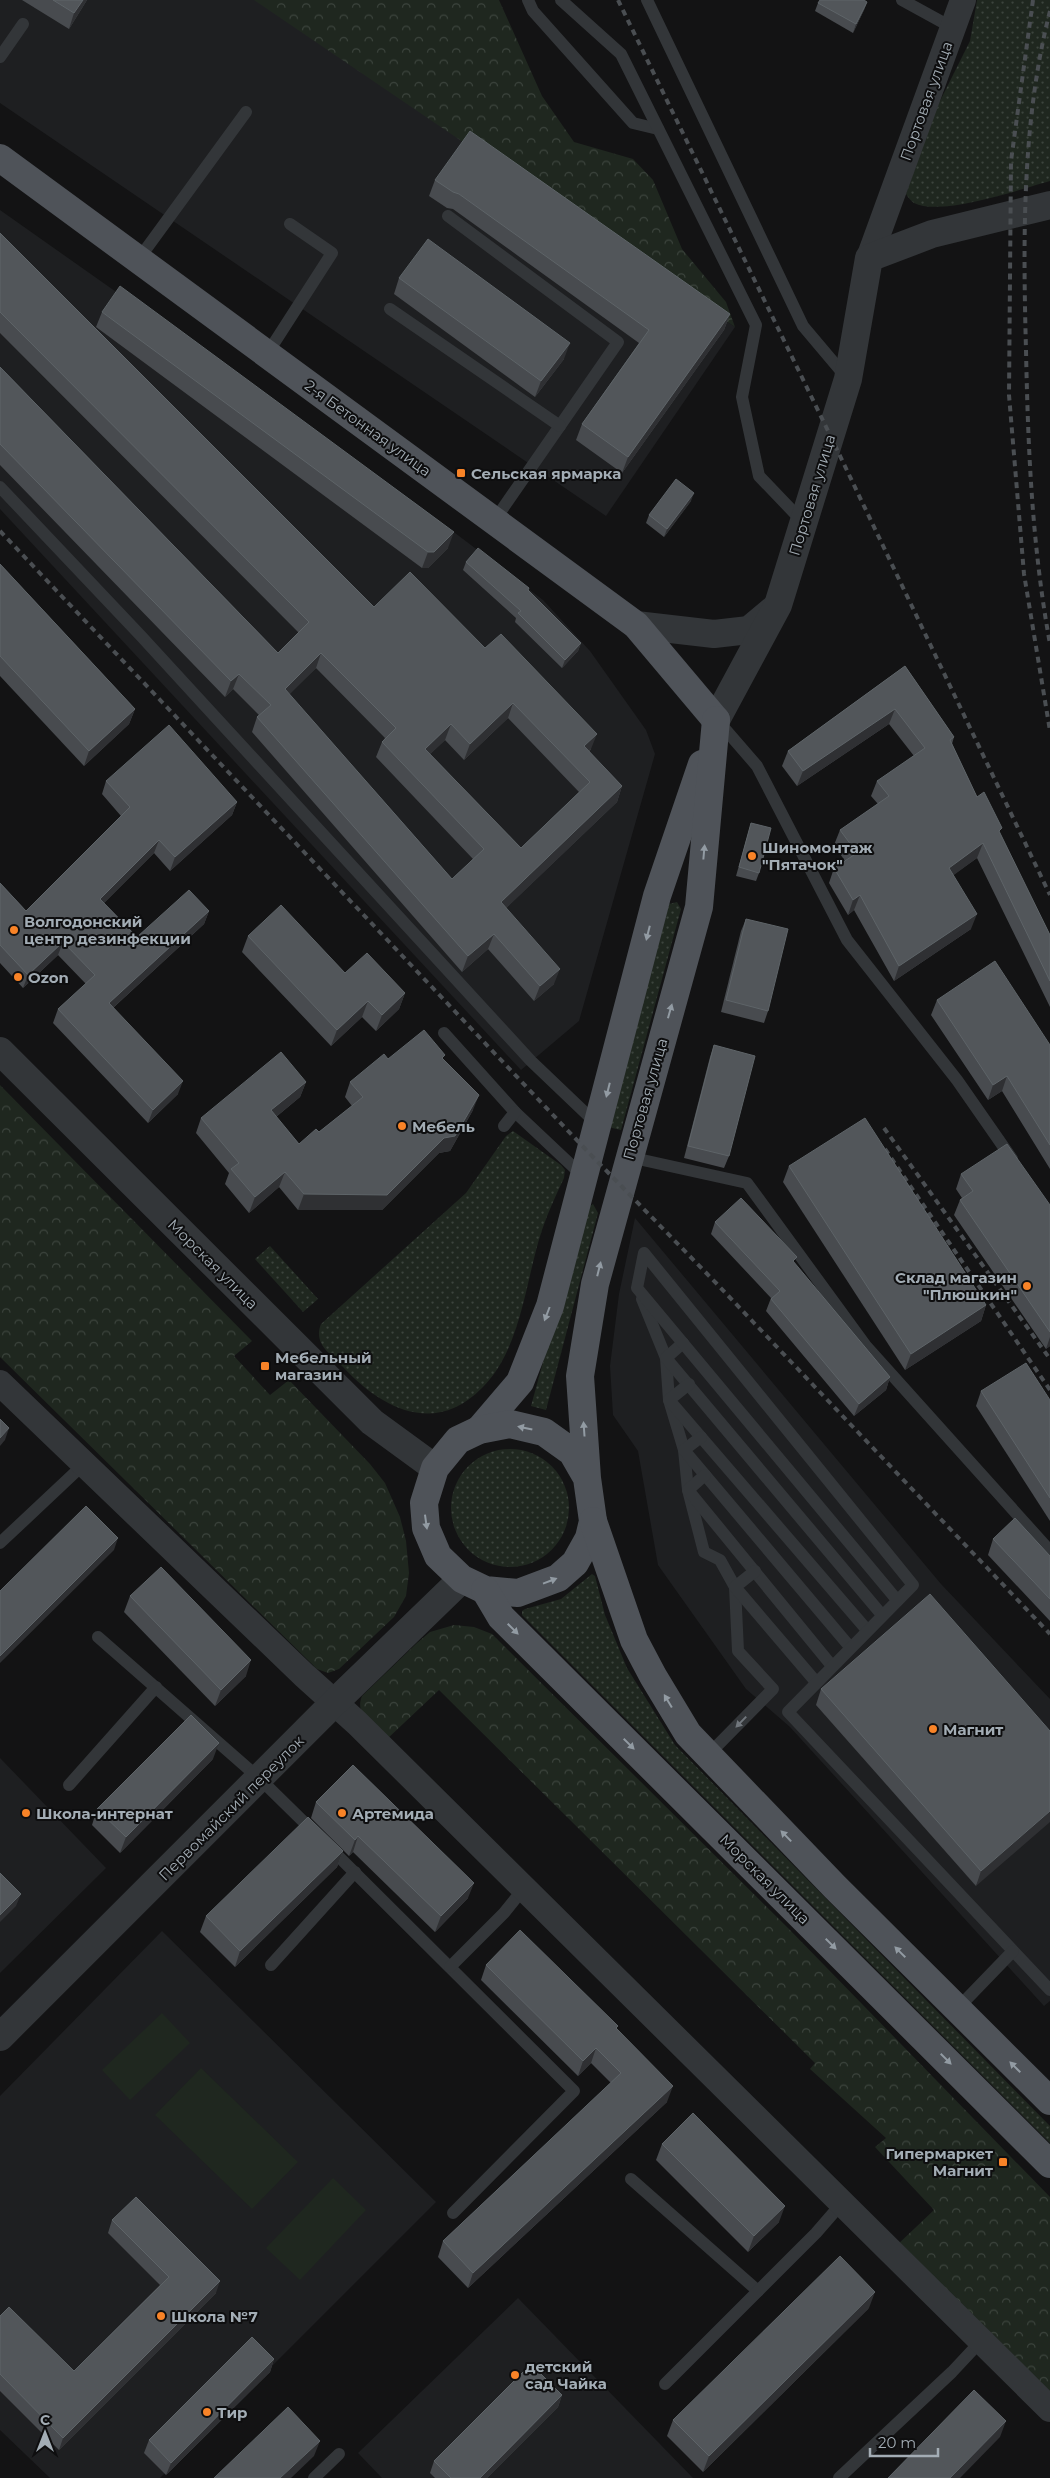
<svg xmlns="http://www.w3.org/2000/svg" width="1050" height="2478" font-family="Montserrat,sans-serif">
<style>
.built{fill:#1e1f21}
.grass{fill:url(#grass-dots)}
.forest{fill:url(#forest-crowns)}
.green{fill:#1f271f}
.lines{fill:none;stroke-linecap:round;stroke-linejoin:round}
.service{stroke:#333639;stroke-width:12}
.minor{stroke:#333639;stroke-width:26}
.tertiary{stroke:#333639;stroke-width:28}
.primary{stroke:#4f5359;stroke-width:28}
.rail{stroke:#4a4e52;stroke-width:4;stroke-dasharray:6 5;stroke-linecap:butt}
.wall{fill:#484b4f;fill-rule:evenodd}
.shaded-wall{fill:#2f3033}
.building{fill:#52565a;stroke:#5e6468;fill-rule:evenodd}
.oneway{fill:#929ba3}
.oneway2{fill:#71777d}
.poi-dot{fill:#f88327;stroke:#0e0e0f;stroke-width:2}
.labels{text-anchor:middle;dominant-baseline:central;stroke-width:4;stroke-linejoin:round;paint-order:stroke}
.street-label{font-size:15px;fill:#a3adb5;stroke:#0e0e0f}
.poi-label{font-size:15px;font-weight:bold;fill:#a3adb5;stroke:#0e0e0f;text-anchor:start}
</style>
<defs>
<pattern id="grass-dots" width="8" height="8" patternUnits="userSpaceOnUse" patternTransform="scale(1.25)"><rect width="8" height="8" fill="#1f271f"/><path d="M2 2h.1M6 6h.1" fill="none" stroke="#3c443d" stroke-width="1.8" stroke-linecap="round"/></pattern>
<pattern id="forest-crowns" width="20" height="18" patternUnits="userSpaceOnUse" patternTransform="scale(1.25)"><rect width="20" height="18" fill="#1f271f"/><path d="M2 6a3 3 0 1 1 6 0M12 15a3 3 0 1 1 6 0" fill="none" stroke="#3c443d"/></pattern>
</defs>
<rect width="100%" height="100%" fill="#131314"/>
<g class="built">
<path d="M0,0H257L735,327L606,516L0,103Z"/>
<path d="M0,210L421,507L543,600L590,651L646,730L655,754L579,1021L521,1070L0,509Z"/>
<path d="M635,1218L941,1584L1050,1699V2001L1044,2006L790,1727L746,1689L658,1565L638,1451L613,1415L610,1366L619,1294Z"/>
<path d="M0,1758L106,1868L0,1973Z"/>
<path d="M162,1931L436,2202L160,2478H50L0,2430V2096Z"/>
<path d="M518,2298L693,2478H382L358,2453Z"/>
</g>
<g class="grass">
<path d="M977,0H1050V181C1021,189 941,217 914,203C911,201 908,197 906,194L933,115L970,41Z"/>
<path d="M677,902L681,909L621,1130L608,1127L669,904Z"/>
<path d="M513,1131L561,1165L565,1170L564,1178C556,1195 548,1212 542,1230C525,1281 522,1348 482,1388C435,1436 382,1409 343,1367C330,1353 313,1344 321,1324L466,1193L506,1136Z"/>
<path d="M593,1204L598,1213L546,1410L531,1406L585,1209Z"/>
<path d="M270,1246L318,1299L303,1312L255,1259Z"/>
<circle cx="510" cy="1508" r="59"/>
<path d="M592,1574L595,1576L605,1615L627,1668L675,1745L1050,2126V2143L522,1615V1611L525,1609L561,1599Z"/>
</g>
<g class="forest">
<path d="M254,0H499L542,96L574,142L633,159L653,180L682,249L726,302L735,327Z"/>
<path d="M0,1085L252,1341L234,1356L270,1395L289,1380L370,1464L385,1483L400,1517L406,1541L409,1573L406,1596L394,1617L339,1669L328,1673L317,1669L0,1357Z"/>
<path d="M454,1625L474,1627L492,1634L788,1928L1050,2197V2401L896,2246L934,2210L875,2147L886,2138L810,2069L815,2063L439,1690L386,1740C374,1727 354,1715 362,1696L417,1643L430,1632Z"/>
</g>
<g class="green">
<path d="M162,2013L190,2043L130,2100L102,2070Z"/>
<path d="M201,2068L298,2162L252,2209L155,2115Z"/>
<path d="M333,2178L366,2210L300,2280L266,2248Z"/>
</g>
<g class="lines">
<g class="service">
<path d="M528,0L533,11L633,123L658,129"/>
<path d="M561,0L621,54L756,325L742,397L759,476L804,523"/>
<path d="M647,0L803,326L846,377"/>
<path d="M902,0L953,28"/>
<path d="M0,57L23,24"/>
<path d="M448,216L618,342L494,521"/>
<path d="M138,260L246,112"/>
<path d="M390,309L560,426"/>
<path d="M267,354L332,253L290,224"/>
<path d="M0,487L141,636L531,1061L597,1124"/>
<path d="M718,721L757,766L847,940L957,1080L1012,1159"/>
<path d="M444,1033L515,1112L585,1178"/>
<path d="M504,1126L515,1112"/>
<path d="M629,1157L747,1183L866,1346L1050,1551"/>
<path d="M642,1299L666,1358L669,1400L684,1450L688,1490L704,1552L720,1560L735,1587L738,1651L773,1689L708,1755"/>
<path d="M683,1343L666,1358L882,1615"/>
<path d="M689,1384L669,1400L867,1630"/>
<path d="M701,1437L684,1450L850,1647"/>
<path d="M705,1475L688,1490L832,1666"/>
<path d="M0,1543L84,1464"/>
<path d="M755,1571L735,1587L816,1682"/>
<path d="M897,1600L637,1288L644,1253L913,1585L788,1712L1050,1990"/>
<path d="M98,1637L260,1779L315,1833"/>
<path d="M69,1785L156,1687"/>
<path d="M329,1847L574,2091L453,2213"/>
<path d="M271,1965L355,1872"/>
<path d="M450,1967L504,1913L524,1888"/>
<path d="M957,2009L1013,1951"/>
<path d="M631,2179L758,2291"/>
<path d="M665,2384L816,2233L842,2203"/>
<path d="M314,2478L339,2454"/>
<path d="M839,2478L952,2372L981,2341"/>
</g>
<g class="minor">
<path d="M869,258L963,0"/>
<path d="M0,1383L305,1676L357,1723L1050,2409"/>
</g>
<g class="tertiary">
<path d="M636,625L714,634L749,630L773,610"/>
<path d="M716,720L778,605L848,379L869,258L932,234L1050,205"/>
<path d="M0,1051L372,1422L435,1468"/>
<path d="M0,2037L335,1702L462,1579"/>
</g>
<g class="primary">
<path d="M0,158L636,625L716,720"/>
<path d="M479,1430L520,1382L550,1306L657,896L702,764"/>
<path d="M587,1478L572,1452L544,1432L510,1424L479,1430L458,1440L435,1468L424,1503L426,1528L438,1556L462,1579L485,1590L518,1593L558,1578L575,1563L589,1538L593,1521L587,1478L580,1376L595,1284L699,907L716,720"/>
<path d="M593,1521L634,1640L653,1676L688,1734L835,1887L1050,2101"/>
<path d="M485,1590L501,1617L1050,2164"/>
</g>
<g class="rail">
<path d="M618,0L831,437L1050,895"/>
<path d="M1033,0L1011,161L1009,395L1024,574L1050,731"/>
<path d="M1050,11C1022,120 1023,238 1026,350C1028,449 1032,546 1050,644"/>
<path d="M0,531L590,1154L717,1284L1050,1634"/>
<path d="M884,1128L1050,1359"/>
<path d="M885,1149L1050,1390"/>
</g>
</g>
<g class="wall">
<path d="M22,0H87L69,29Z"/>
<path d="M867,2L864,10L853,33L815,11L818,3Z"/>
<path d="M435,180L730,314L724,330L622,473L576,440L582,424L639,343L453,209L447,208L429,196Z"/>
<path d="M0,233L374,607L485,648L591,749L589,752L622,786L617,802L506,908L554,984L534,1001L488,949L462,972L252,732L257,717L259,715L233,689L225,697L0,465V367L278,653L299,633L0,333ZM316,668L385,738L382,742L376,757L473,859L452,879L289,694ZM508,718L579,792L521,848L430,754L445,740L464,760Z"/>
<path d="M399,278L564,359L535,397L394,294Z"/>
<path d="M102,312L448,548L428,568H422L96,327Z"/>
<path d="M691,501L664,537L646,523L649,515Z"/>
<path d="M466,562L529,588L528,590L581,643L578,651L562,668L515,622L516,618L463,570Z"/>
<path d="M0,564L135,709L129,724L84,766L0,676Z"/>
<path d="M905,666L954,737L952,744L977,797L1000,834L1050,935V1007L977,858L953,875L971,929L894,981L854,910L848,915L829,883L834,868L845,861L834,845L840,830L878,804L871,796L877,781L914,756L889,724L797,786L782,766L788,751Z"/>
<path d="M106,781L237,802L232,815L170,871L154,853L104,903L137,937L209,911L204,924L113,1008L178,1094L148,1123L53,1023L58,1009L86,984L58,955L23,988L0,963V883L26,911L121,816L102,794Z"/>
<path d="M751,823L759,873L756,881L736,876Z"/>
<path d="M746,919L768,1011L764,1023L721,1012L741,931Z"/>
<path d="M248,936L345,973L405,993L399,1009L376,1031L362,1017L331,1046L242,952Z"/>
<path d="M937,1000L1050,1045V1169L1002,1091L988,1100L931,1015Z"/>
<path d="M714,1045L729,1156L724,1168L684,1158L710,1057Z"/>
<path d="M388,1059L443,1060L473,1110L450,1151L439,1153L382,1210H298L279,1187L249,1213L225,1184L229,1173L196,1133L201,1118L306,1082L300,1097L276,1117L299,1144L319,1132L352,1106L345,1097L350,1082Z"/>
<path d="M789,1166L986,1305L981,1321L905,1370L783,1182Z"/>
<path d="M961,1174L1050,1205V1346L1046,1349L954,1215L960,1200L962,1198L956,1189Z"/>
<path d="M715,1222L795,1264L890,1377L886,1390L854,1416L766,1311L771,1298L711,1234Z"/>
<path d="M981,1391L1050,1400V1521L976,1406Z"/>
<path d="M993,1539L1050,1556V1621L988,1555Z"/>
<path d="M130,1596L246,1676L215,1706L124,1612Z"/>
<path d="M821,1689L1050,1731L976,1886L816,1705Z"/>
<path d="M213,1759L120,1853L92,1825L97,1809Z"/>
<path d="M316,1802L468,1898L435,1932L353,1852L349,1856L311,1818Z"/>
<path d="M343,1851L337,1867L235,1967L200,1932L206,1916Z"/>
<path d="M486,1965L617,2029L667,2102L468,2288L438,2257L443,2241L611,2083L591,2063L578,2076L481,1980Z"/>
<path d="M662,2144L779,2222L748,2252L656,2160Z"/>
<path d="M112,2220L216,2293L59,2450L0,2391V2316L74,2371L160,2285L108,2233Z"/>
<path d="M869,2308L703,2472L667,2436L673,2420Z"/>
<path d="M274,2359L270,2372L166,2475L144,2453L149,2440Z"/>
<path d="M562,2395L558,2407L487,2478H435L430,2473L434,2461Z"/>
</g>
<g class="shaded-wall">
<path d="M83,0H87L69,29L74,13Z"/>
<path d="M867,2L864,10L853,33L856,24Z"/>
<path d="M730,314L724,330L622,473L628,457Z"/>
<path d="M570,343L564,359L535,397L541,381Z"/>
<path d="M694,493L691,501L664,537L667,529Z"/>
<path d="M454,532L448,548L428,568H422L428,552Z"/>
<path d="M581,643L578,651L562,668L565,660Z"/>
<path d="M321,653L316,668L279,705L285,689Z"/>
<path d="M239,674L233,689L225,697L231,681Z"/>
<path d="M513,703L508,718L464,760L470,744Z"/>
<path d="M135,709L129,724L84,766L89,751Z"/>
<path d="M895,709L889,724L797,786L803,771Z"/>
<path d="M451,724L445,740L420,764L425,749Z"/>
<path d="M597,734L591,749L578,762L584,746Z"/>
<path d="M622,786L617,802L496,918L501,902Z"/>
<path d="M237,802L232,815L170,871L175,857Z"/>
<path d="M159,840L154,853L95,912L100,899Z"/>
<path d="M983,843L977,858L943,883L949,868Z"/>
<path d="M860,895L854,910L848,915L853,900Z"/>
<path d="M209,911L204,924L104,1016L109,1003Z"/>
<path d="M977,914L971,929L894,981L899,966Z"/>
<path d="M494,934L488,949L462,972L468,956Z"/>
<path d="M63,942L58,955L23,988L28,975Z"/>
<path d="M560,969L554,984L534,1001L540,986Z"/>
<path d="M405,993L399,1009L376,1031L382,1015Z"/>
<path d="M368,1001L362,1017L331,1046L337,1030Z"/>
<path d="M1007,1076L1002,1091L988,1100L993,1085Z"/>
<path d="M183,1081L178,1094L148,1123L153,1110Z"/>
<path d="M306,1082L300,1097L266,1125L271,1110Z"/>
<path d="M479,1095L473,1110L450,1151L439,1153L382,1210H298L304,1194Z"/>
<path d="M285,1172L279,1187L249,1213L255,1197Z"/>
<path d="M986,1305L981,1321L905,1370L911,1354Z"/>
<path d="M1050,1337V1346L1046,1349Z"/>
<path d="M890,1377L886,1390L854,1416L859,1404Z"/>
<path d="M9,1428L5,1440L0,1446V1438Z"/>
<path d="M118,1538L114,1550L0,1663V1656Z"/>
<path d="M251,1660L246,1676L215,1706L221,1690Z"/>
<path d="M219,1743L213,1759L120,1853L126,1837Z"/>
<path d="M1050,1811V1822L976,1886L981,1871Z"/>
<path d="M358,1836L353,1852L349,1856L355,1840Z"/>
<path d="M343,1851L337,1867L235,1967L240,1951Z"/>
<path d="M474,1883L468,1898L435,1932L441,1916Z"/>
<path d="M21,1894L16,1906L0,1922V1915Z"/>
<path d="M596,2048L591,2063L578,2076L583,2061Z"/>
<path d="M673,2086L667,2102L468,2288L473,2273Z"/>
<path d="M785,2206L779,2222L748,2252L754,2236Z"/>
<path d="M220,2281L216,2293L59,2450L63,2438Z"/>
<path d="M875,2292L869,2308L703,2472L709,2456Z"/>
<path d="M274,2359L270,2372L166,2475L171,2463Z"/>
<path d="M562,2395L558,2407L487,2478H480Z"/>
<path d="M1006,2421L1000,2437L960,2478H950Z"/>
<path d="M320,2441L314,2456L291,2478H280Z"/>
</g>
<g class="building">
<path d="M53,0H83L74,13Z"/>
<path d="M820,0H864L867,2L856,24L818,3Z"/>
<path d="M470,131L730,314L628,457L582,424L649,330L459,194L453,192L435,180Z"/>
<path d="M0,233L374,607L410,572L485,648L501,634L597,734L584,746L622,786L501,902L560,969L540,986L494,934L468,956L257,717L271,705L239,674L231,681L0,444V367L278,653L309,622L0,312ZM321,653L396,728L382,742L484,849L452,879L285,689ZM513,703L590,782L521,848L425,749L451,724L470,744Z"/>
<path d="M428,239L570,343L541,381L399,278Z"/>
<path d="M120,286L454,532L434,552H428L102,312Z"/>
<path d="M676,479L694,493L667,529L649,515Z"/>
<path d="M478,548L529,588L528,590L581,643L565,660L518,613L521,611L466,562Z"/>
<path d="M0,564L135,709L89,751L0,656Z"/>
<path d="M905,666L954,737L950,740L977,797L984,792L1002,828L999,831L1050,935V981L983,843L949,868L977,914L899,966L860,895L853,900L834,868L857,853L840,830L889,796L877,781L925,748L895,709L803,771L788,751Z"/>
<path d="M169,725L237,802L175,857L159,840L100,899L137,937L189,890L209,911L109,1003L183,1081L153,1110L58,1009L95,975L63,942L28,975L0,945V883L26,911L130,807L106,781Z"/>
<path d="M751,823L771,828L759,873L739,867Z"/>
<path d="M281,905L345,973L367,953L405,993L382,1015L368,1001L337,1030L248,936Z"/>
<path d="M746,919L788,929L768,1011L726,1000Z"/>
<path d="M995,961L1050,1045V1145L1007,1076L993,1085L937,1000Z"/>
<path d="M424,1030L445,1055L442,1058L479,1095L455,1136L444,1138L387,1195L304,1194L285,1172L255,1197L231,1169L239,1163L201,1118L281,1052L306,1082L271,1110L299,1144L316,1129L319,1132L363,1097L350,1082L384,1054L388,1059Z"/>
<path d="M714,1045L755,1056L729,1156L688,1146Z"/>
<path d="M865,1118L986,1305L911,1354L789,1166Z"/>
<path d="M1007,1144L1050,1205V1332L960,1200L973,1191L961,1174Z"/>
<path d="M741,1198L797,1257L793,1261L890,1377L859,1404L771,1299L780,1291L715,1222Z"/>
<path d="M1026,1363L1050,1400V1498L981,1391Z"/>
<path d="M0,1419L9,1428L0,1438Z"/>
<path d="M86,1506L118,1538L0,1656V1591Z"/>
<path d="M1015,1518L1050,1556V1599L993,1539Z"/>
<path d="M161,1567L251,1660L221,1690L130,1596Z"/>
<path d="M930,1594L1050,1731V1811L981,1871L821,1689Z"/>
<path d="M191,1715L219,1743L126,1837L97,1809Z"/>
<path d="M353,1765L474,1883L441,1916L358,1836L355,1840L316,1802Z"/>
<path d="M308,1817L343,1851L240,1951L206,1916Z"/>
<path d="M0,1873L21,1894L0,1915Z"/>
<path d="M520,1930L618,2026L616,2028L673,2086L473,2273L443,2241L621,2073L596,2048L583,2061L486,1965Z"/>
<path d="M693,2113L785,2206L754,2236L662,2144Z"/>
<path d="M136,2197L220,2281L63,2438L0,2374V2316L9,2307L74,2371L169,2277L112,2220Z"/>
<path d="M840,2256L875,2292L709,2456L673,2420Z"/>
<path d="M252,2337L274,2359L171,2463L149,2440Z"/>
<path d="M531,2364L562,2395L480,2478H451L434,2461Z"/>
<path d="M974,2390L1006,2421L950,2478H888Z"/>
<path d="M288,2407L320,2441L280,2478H214Z"/>
</g>
<defs><path id="oneway-solid" d="M-6-.8H1V-3.2L6.5 0L1 3.2V.8H-6Z" transform="scale(1.25)"/></defs>
<g class="oneway">
<use href="#oneway-solid" transform="translate(704 852) rotate(-85)"/>
<use href="#oneway-solid" transform="translate(648 933) rotate(104)"/>
<use href="#oneway-solid" transform="translate(670 1011) rotate(-74)"/>
<use href="#oneway-solid" transform="translate(608 1090) rotate(104)"/>
<use href="#oneway-solid" transform="translate(599 1269) rotate(-76)"/>
<use href="#oneway-solid" transform="translate(547 1314) rotate(111)"/>
<use href="#oneway-solid" transform="translate(525 1428) rotate(-168)"/>
<use href="#oneway-solid" transform="translate(584 1429) rotate(-94)"/>
<use href="#oneway-solid" transform="translate(426 1522) rotate(82)"/>
<use href="#oneway-solid" transform="translate(550 1581) rotate(-21)"/>
<use href="#oneway-solid" transform="translate(513 1629) rotate(45)"/>
<use href="#oneway-solid" transform="translate(668 1701) rotate(-121)"/>
<use href="#oneway-solid" transform="translate(629 1744) rotate(45)"/>
<use href="#oneway-solid" transform="translate(786 1836) rotate(-134)"/>
<use href="#oneway-solid" transform="translate(831 1944) rotate(45)"/>
<use href="#oneway-solid" transform="translate(900 1952) rotate(-135)"/>
<use href="#oneway-solid" transform="translate(946 2059) rotate(45)"/>
<use href="#oneway-solid" transform="translate(1015 2067) rotate(-135)"/>
</g>
<use class="oneway2" href="#oneway-solid" transform="translate(741 1722) rotate(134)"/>
<g class="poi-dot">
<rect x="456" y="468" width="10" height="10" rx="2.5"/>
<circle cx="752" cy="856" r="5"/>
<circle cx="14" cy="930" r="5"/>
<circle cx="18" cy="977" r="5"/>
<circle cx="402" cy="1126" r="5"/>
<circle cx="1027" cy="1286" r="5"/>
<rect x="260" y="1361" width="10" height="10" rx="2.5"/>
<circle cx="933" cy="1729" r="5"/>
<circle cx="26" cy="1813" r="5"/>
<circle cx="342" cy="1813" r="5"/>
<rect x="998" y="2157" width="10" height="10" rx="2.5"/>
<circle cx="161" cy="2316" r="5"/>
<circle cx="515" cy="2375" r="5"/>
<circle cx="207" cy="2412" r="5"/>
</g>
<g class="labels">
<g class="street-label">
<text transform="translate(926 101) rotate(-70)">Портовая улица</text>
<text transform="translate(368 428) rotate(36)">2-я Бетонная улица</text>
<text transform="translate(812 495) rotate(-73)">Портовая улица</text>
<text transform="translate(645 1099) rotate(-74)">Портовая улица</text>
<text transform="translate(213 1264) rotate(45)">Морская улица</text>
<text transform="translate(231 1808) rotate(-45)">Первомайский переулок</text>
<text transform="translate(765 1879) rotate(45)">Морская улица</text>
</g>
<g class="poi-label">
<text x="471" y="473">Сельская ярмарка</text>
<text x="762" y="847">Шиномонтаж<tspan x="762" dy="17">"Пятачок"</tspan></text>
<text x="24" y="921">Волгодонский<tspan x="24" dy="17">центр дезинфекции</tspan></text>
<text x="28" y="977">Ozon</text>
<text x="412" y="1126">Мебель</text>
<text x="1017" y="1277" text-anchor="end">Склад магазин<tspan x="1017" dy="17">"Плюшкин"</tspan></text>
<text x="275" y="1357">Мебельный<tspan x="275" dy="17">магазин</tspan></text>
<text x="943" y="1729">Магнит</text>
<text x="36" y="1813">Школа-интернат</text>
<text x="352" y="1813">Артемида</text>
<text x="993" y="2153" text-anchor="end">Гипермаркет<tspan x="993" dy="17">Магнит</tspan></text>
<text x="171" y="2316">Школа №7</text>
<text x="525" y="2366">детский<tspan x="525" dy="17">сад Чайка</tspan></text>
<text x="217" y="2412">Тир</text>
</g>
</g>
<g transform="translate(45 2433)" stroke="#0e0e0f" stroke-width="4" paint-order="stroke">
<path d="M0-4L9 19L0 12L-9 19Z" fill="#a3adb5"/>
<text y="-8" font-size="14" font-weight="bold" text-anchor="middle" fill="#a3adb5">С</text>
</g>
<path d="M870 2448v8h68v-8" fill="none" stroke="#a3adb5" stroke-width="2.5"/>
<text x="878" y="2448" font-size="15" fill="#a3adb5" stroke="#0e0e0f" stroke-width="4" paint-order="stroke">20 m</text>
</svg>
